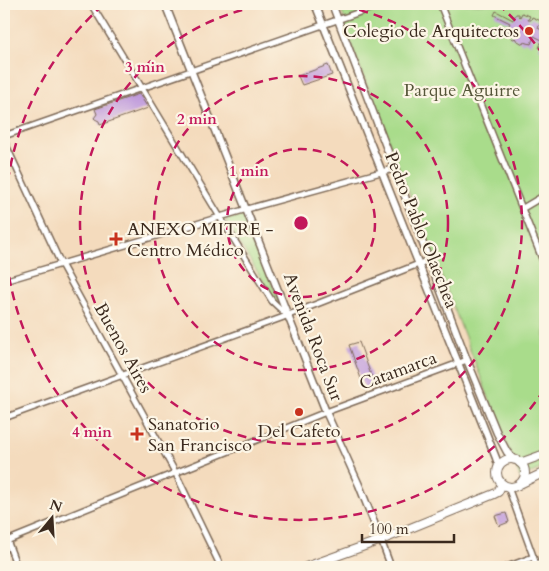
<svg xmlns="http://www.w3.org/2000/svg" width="549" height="571" font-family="Cardo,serif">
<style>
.green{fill:#a9dc8b;stroke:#728354}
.building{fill:#bb94dc}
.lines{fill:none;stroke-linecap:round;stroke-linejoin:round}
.minor-casing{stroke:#7c6856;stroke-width:8}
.tertiary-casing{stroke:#7c6856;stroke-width:9}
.trunk-casing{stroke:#7c6856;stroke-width:10}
.minor{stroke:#fff;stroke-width:5}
.tertiary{stroke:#fff;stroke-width:6}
.trunk{stroke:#fff;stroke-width:8}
.ring{fill:none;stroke:#c2185b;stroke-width:2.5;stroke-dasharray:9 6}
.poi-dot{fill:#c8321e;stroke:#fcf5e5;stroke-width:2}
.labels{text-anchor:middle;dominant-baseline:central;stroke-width:4.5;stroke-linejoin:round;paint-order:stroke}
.poi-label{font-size:18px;fill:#3b2a1e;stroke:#fcf5e5;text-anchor:start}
.park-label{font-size:18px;fill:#565639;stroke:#fcf5e5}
.street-label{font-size:18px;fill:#3b2a1e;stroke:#fcf5e5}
.centre{fill:#c2185b;stroke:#fcf5e5;stroke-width:2.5}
.ring-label{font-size:15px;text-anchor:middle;font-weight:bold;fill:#c2185b;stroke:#fcf5e5;stroke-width:4.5;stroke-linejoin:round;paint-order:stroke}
</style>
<rect width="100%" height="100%" fill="#fcf5e5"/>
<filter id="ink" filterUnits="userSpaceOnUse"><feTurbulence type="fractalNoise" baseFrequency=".02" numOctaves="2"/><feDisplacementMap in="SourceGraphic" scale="10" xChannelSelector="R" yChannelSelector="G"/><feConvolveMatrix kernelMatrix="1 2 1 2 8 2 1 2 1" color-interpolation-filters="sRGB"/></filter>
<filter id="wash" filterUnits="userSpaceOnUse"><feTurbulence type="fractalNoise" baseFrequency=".0096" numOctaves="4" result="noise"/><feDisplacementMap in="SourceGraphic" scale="20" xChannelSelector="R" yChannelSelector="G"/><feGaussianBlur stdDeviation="1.12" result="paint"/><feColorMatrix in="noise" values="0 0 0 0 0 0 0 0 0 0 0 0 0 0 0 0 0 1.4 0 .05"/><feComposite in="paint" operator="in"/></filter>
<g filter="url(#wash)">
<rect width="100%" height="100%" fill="#f4dbbd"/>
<g class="green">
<path d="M338,4H545V467L520,478L342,21L345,20Z"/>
<path d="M245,215L280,304L271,294L225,220Z"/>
</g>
<g id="blocks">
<g class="building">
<path d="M496,11L513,20L516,14H519V16L520,17L522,13L530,16L528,20H531L532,17L541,21L538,28L545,32V51L539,48L542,40L534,36L531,44L524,42L523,44L516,40V39L515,38L514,39L511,38L514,31L513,30L511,34L510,33L507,28L510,23L494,15Z"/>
<path d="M328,65L332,75L302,85L301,83L298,76Z"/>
<path d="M139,94L148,108L100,125L99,121L95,119L94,118L97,114L95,109Z"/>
<path d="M359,342L375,386L365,390L349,345Z"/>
<path d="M506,513L509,522L499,526L495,516Z"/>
</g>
</g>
</g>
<g filter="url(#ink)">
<use href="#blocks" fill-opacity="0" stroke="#7c6856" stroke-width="1"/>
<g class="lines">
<g class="minor-casing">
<g id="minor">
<path d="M91,4L220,217L272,301L286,314"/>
<path d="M440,4L545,266"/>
<path d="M4,136L383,4"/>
<path d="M4,141L61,264L175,472L221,567"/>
<path d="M523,208L545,195"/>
<path d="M4,281L247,209L381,172L395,169"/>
<path d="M4,418L281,318L429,260"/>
<path d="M508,487L537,567"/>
<path d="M4,532L17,567"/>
<path d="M381,540L391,567"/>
<path d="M4,542L326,412L467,360"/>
<path d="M507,567L533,557"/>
</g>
</g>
<g class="tertiary-casing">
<g id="tertiary">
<path d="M165,4L326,412L359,485L381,540"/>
<path d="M315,4L496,458L499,467"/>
<path d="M332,4L467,360L497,433L507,452L514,460"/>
</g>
</g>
<g class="trunk-casing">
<g id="trunk">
<circle cx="511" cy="473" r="14"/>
<path d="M520,463L545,454"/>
<path d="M522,483L545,472"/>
<path d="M306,567L381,540L494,494L498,492L502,484"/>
</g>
</g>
<use href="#minor" class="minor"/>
<use href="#tertiary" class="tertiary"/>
<use href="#trunk" class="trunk"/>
</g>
</g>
<g class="ring">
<circle cx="301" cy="223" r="74"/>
<circle cx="301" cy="223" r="147"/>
<path d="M330 4A221 221 0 1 1 272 4"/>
<path d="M544 390A295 295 0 1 1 104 4M498 4A295 295 0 0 1 544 56"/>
</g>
<g class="poi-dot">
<circle cx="529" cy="31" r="5"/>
<path d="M113.5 231.5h5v5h5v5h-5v5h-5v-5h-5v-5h5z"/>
<circle cx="299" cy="412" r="5"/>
<path d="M134.5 426.5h5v5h5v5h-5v5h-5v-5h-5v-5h5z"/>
</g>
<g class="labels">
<g class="poi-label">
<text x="519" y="31" text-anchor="end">Colegio de Arquitectos</text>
<text x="127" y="229">ANEXO MITRE -<tspan x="127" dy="21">Centro Médico</tspan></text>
<text x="148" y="424">Sanatorio<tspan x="148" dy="21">San Francisco</tspan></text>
<text x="299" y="431" text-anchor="middle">Del Cafeto</text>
</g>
<g class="park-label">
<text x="462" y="90">Parque Aguirre</text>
</g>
<g class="street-label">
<text transform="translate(421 230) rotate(68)">Pedro Pablo Olaechea</text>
<text transform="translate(313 337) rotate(69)">Avenida Roca Sur</text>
<text transform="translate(123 348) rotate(61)">Buenos Aires</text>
<text transform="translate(398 371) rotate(-20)">Catamarca</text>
</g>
</g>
<circle cx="301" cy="223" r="8" class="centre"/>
<g class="ring-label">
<text x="145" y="72">3 min</text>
<text x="197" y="124">2 min</text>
<text x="249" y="176">1 min</text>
<text x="92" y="437">4 min</text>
</g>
<rect width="549" height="571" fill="none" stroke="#fcf5e5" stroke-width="20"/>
<g transform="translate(52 518) rotate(18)" stroke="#fcf5e5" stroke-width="4" paint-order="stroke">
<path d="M0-4L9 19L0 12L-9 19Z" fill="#3b2a1e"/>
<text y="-8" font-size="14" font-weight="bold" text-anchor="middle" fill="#3b2a1e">N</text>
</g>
<path d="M362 534v8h92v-8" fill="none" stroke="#3b2a1e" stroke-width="2.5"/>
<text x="369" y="534" font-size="15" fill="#3b2a1e" stroke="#fcf5e5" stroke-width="4" paint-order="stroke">100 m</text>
</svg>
